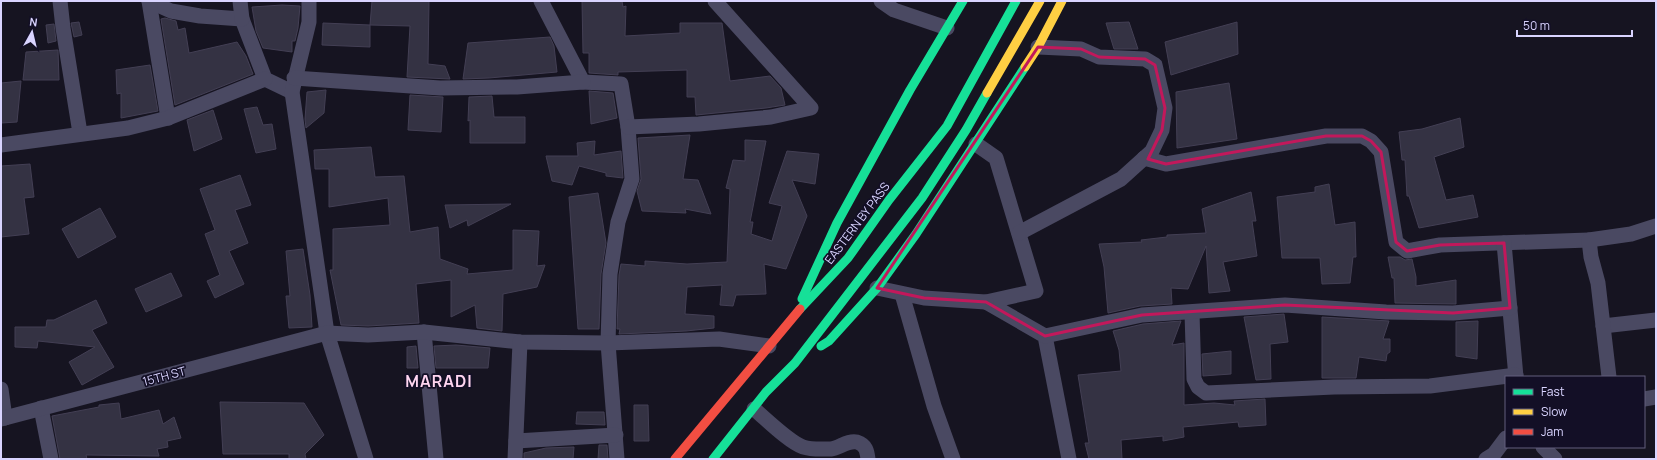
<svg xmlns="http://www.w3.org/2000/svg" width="1657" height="460" font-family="Manrope,sans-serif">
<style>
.building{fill:#343243;stroke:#433f54}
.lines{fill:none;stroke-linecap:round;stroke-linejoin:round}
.street{stroke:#4a4962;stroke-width:15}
.fast{stroke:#16e098;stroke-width:9}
.slow{stroke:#ffcf43;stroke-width:9}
.jam{stroke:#f24e42;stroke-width:9}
.marked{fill:none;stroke:#c2185b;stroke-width:3;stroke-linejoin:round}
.labels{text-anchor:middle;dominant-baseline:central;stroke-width:3.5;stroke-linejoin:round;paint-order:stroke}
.street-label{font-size:12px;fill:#d9d4ff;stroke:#130f26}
.district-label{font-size:16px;font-weight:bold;letter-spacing:1px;fill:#ffd6f0;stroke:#130f26}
</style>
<rect width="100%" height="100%" fill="#161421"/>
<g class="building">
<path d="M372,1H429L428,64L445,66L450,79L407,77L410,26L370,25Z"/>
<path d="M582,1H622L623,7L626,6L625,36L680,33V23H722L730,81L770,76L781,88L785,105L766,108L696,115L695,97H687V70L618,72V75L589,73V53H583Z"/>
<path d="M282,5L300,6L298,28L295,41H292V52L263,48L256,31L252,7Z"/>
<path d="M165,18L176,21L178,30L185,28L189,53L237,42L246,56L253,74L175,105L161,19Z"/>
<path d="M79,22L82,35L74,37L71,23Z"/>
<path d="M1129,22L1138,49H1114L1106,23Z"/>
<path d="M1237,22L1238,54L1171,75L1165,42Z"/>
<path d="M323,23L370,25V47L322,45Z"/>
<path d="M54,24L56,41L48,43L46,25Z"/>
<path d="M550,37L554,46L557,72L489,78L463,79L468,43Z"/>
<path d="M58,50L59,80H23L26,52Z"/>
<path d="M150,65L158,111L121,118V93L117,94L116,70Z"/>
<path d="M21,81L17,122L1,123V83Z"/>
<path d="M1229,83L1237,139L1177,148L1176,92Z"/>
<path d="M326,90L324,113L306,128L305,119L307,92Z"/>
<path d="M589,91L613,93L617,118L591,124Z"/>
<path d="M410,95L443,97L441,132L408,130Z"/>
<path d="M492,96L494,117H525V143H470V120L468,121L469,97Z"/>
<path d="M257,107L263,125L272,124L276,149L256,153L244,109Z"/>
<path d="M213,110L222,139L194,151L187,120Z"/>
<path d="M1460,118L1464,147L1434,157L1446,200L1473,195L1478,217L1419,228L1409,196H1407L1405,160H1402L1399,132L1422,129Z"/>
<path d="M690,135L683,179L698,180L711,214L685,209L686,213L642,211L637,191L641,179L638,138Z"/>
<path d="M745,140L766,141L750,222H753L751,234L772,241L782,206L769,203L787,151L819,154L815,184L792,180L807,216L786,269L764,264L766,294L736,295L733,306L720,305L722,285L687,287L685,314L714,316V328L686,331L619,334L620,329H617L619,275L621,264L645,266V261L687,264L727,262L730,189L726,188L733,160L745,161Z"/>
<path d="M595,141L594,155L621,151L623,178L606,176V173L579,166L572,185L552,181L546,156H578L577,143Z"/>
<path d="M371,147L375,177L404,176L410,232L438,227L440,259L468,269L467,274L513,270V230L539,231L537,266L545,265L537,287L503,294L502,331L477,328L475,305L451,317V280L416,284L419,323L368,326L341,325L330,270H333V229L390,225L388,198L329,207V169H315L314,150Z"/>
<path d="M30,164L34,197L24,198L29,234L1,237V166Z"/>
<path d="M240,175L251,205L235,210L248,243L229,251L244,284L215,298L207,281L220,275L205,234L215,230L200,189Z"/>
<path d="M1329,184L1335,225L1355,222L1356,257H1353L1350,283L1322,284L1320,258H1282L1277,197L1315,192V187Z"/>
<path d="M1251,192L1256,221H1252L1257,256L1223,262L1230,291L1209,293L1206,246L1188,289L1171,288L1172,304L1140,306L1108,313L1104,267L1099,244L1142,242L1141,240L1167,237V235L1206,233L1202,209Z"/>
<path d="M598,193L606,243L601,274L599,329H578L569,197Z"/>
<path d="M511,204L468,226L467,220L450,228L445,205Z"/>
<path d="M100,208L116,237L78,258L62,229Z"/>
<path d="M303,249L310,295L312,327L289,328L286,296H290L286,251Z"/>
<path d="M1388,257H1400L1405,260L1412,259L1416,277V286L1456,280V304L1395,303L1394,278H1392Z"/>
<path d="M171,273L182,296L146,312L135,289Z"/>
<path d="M96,300L107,323L92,330L114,367L82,385L69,362L95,347L38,341L37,348L15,347V327H46L47,320H54Z"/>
<path d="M1284,314L1288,342L1270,344L1271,379L1256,380L1244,317Z"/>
<path d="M1322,317L1389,321L1383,339H1390V352L1387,354L1386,361L1359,357L1356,378H1322Z"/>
<path d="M1181,321L1172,345L1184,343V405L1214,403L1235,405L1234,401L1265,399L1266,425L1239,427L1238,422L1183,427L1184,437L1163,441V436L1121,440L1122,459H1089L1085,443H1089L1078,375L1121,371L1119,350L1113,331L1143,324Z"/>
<path d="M1478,321L1477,359L1456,356V322Z"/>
<path d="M456,345L490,348L488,368H436L434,346Z"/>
<path d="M416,346L418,368H407V347Z"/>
<path d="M1231,351V374L1203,376L1202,354Z"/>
<path d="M220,402L304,403L324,435L305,454L306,459H289V454H223Z"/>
<path d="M119,403L121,419L159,410L163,424L174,417L181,438L167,441L168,447L157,449L159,456L86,455L87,459H60L52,416L99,407V405Z"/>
<path d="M634,405H648L649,441H634Z"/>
<path d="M577,412H604L605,425L576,424Z"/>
<path d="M599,445H607L608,459H598Z"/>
<path d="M574,447L573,459H524V453L546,448Z"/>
</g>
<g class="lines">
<g class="street">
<path d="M60,1L63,28L80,133"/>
<path d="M149,1L171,11L200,16L242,19L265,79L292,92"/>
<path d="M149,1L168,118"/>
<path d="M240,1L242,19"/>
<path d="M309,1V22L292,92L327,333L366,459"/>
<path d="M541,1L583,82L621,84L628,127L632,179L618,222L610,274L608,343L617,459"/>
<path d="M881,1L894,10L947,28"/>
<path d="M294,78L440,88L517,87L583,82"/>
<path d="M628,127L699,124L771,117L811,108L715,1"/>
<path d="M976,144L996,158L1036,291L986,302L1045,336L1069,459"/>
<path d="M1,145L128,128L168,118L265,79"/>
<path d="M1144,158L1166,164L1326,136H1362L1371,141L1381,152L1396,242L1407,251L1440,245L1589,240"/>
<path d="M1019,233L1121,179L1152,151L1162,130L1165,108L1155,65L1145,59L1099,57L1081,49L1038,47"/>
<path d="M1504,243L1516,377"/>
<path d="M877,288L924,298L986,302"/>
<path d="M902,294L934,406L953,459"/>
<path d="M1192,313L1194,379L1198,387L1206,393L1334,387L1430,386L1516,375"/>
<path d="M1603,326L1656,320"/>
<path d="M424,332L436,459"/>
<path d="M1045,336L1142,315L1285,305L1386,312L1453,313L1510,308"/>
<path d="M1609,377L1598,283L1591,257L1589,240L1631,234L1656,226"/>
<path d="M1,389L5,418"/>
<path d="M1644,399L1656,397"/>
<path d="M41,408L51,459"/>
<path d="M754,409C766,419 789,442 803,447C812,450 821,449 831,449C839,448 848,440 857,442C866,445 867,451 868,459"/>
<path d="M1,419L327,333L368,335L424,332L520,342L608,343L719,339L769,346"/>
<path d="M516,441L616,435"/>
<path d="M1543,447L1555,459"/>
<path d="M515,459L520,342"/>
<path d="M1486,459L1494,454L1506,438"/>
</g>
<g class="fast">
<path d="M802,299L837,223L910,90L963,1"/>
<path d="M800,309L848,258L889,200L947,126L1016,1"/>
<path d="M821,346L829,341L877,288L916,234L1025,67"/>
<path d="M713,459L766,392L795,363L922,198L966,130L987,93"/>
</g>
<g class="slow">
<path d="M1025,67L1038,47L1062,1"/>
<path d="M987,93L1040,1"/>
</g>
<path class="jam" d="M675,459L800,309"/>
</g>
<path class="marked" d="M1038,47L1081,49L1099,57L1145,59L1155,65L1165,108L1162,130L1148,159L1166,164L1326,136H1362L1371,141L1381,152L1396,242L1407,251L1440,245L1504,243L1510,308L1453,313L1285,305L1142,315L1045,336L986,302L924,298L877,288Z"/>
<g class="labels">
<g class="street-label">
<text transform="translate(857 223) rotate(-53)">EASTERN BY PASS</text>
<text transform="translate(164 376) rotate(-15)">15TH ST</text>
</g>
<g class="district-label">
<text x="439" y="381">MARADI</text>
</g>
</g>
<rect width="1657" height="460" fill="none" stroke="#d9d4ff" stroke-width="4"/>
<rect x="1505" y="376" width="140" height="72" fill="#130f26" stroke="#625e7d"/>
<rect x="1513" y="389" width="20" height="6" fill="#16e098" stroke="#625e7d"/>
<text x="1541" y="396" font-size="12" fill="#d9d4ff">Fast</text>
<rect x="1513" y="409" width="20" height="6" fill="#ffcf43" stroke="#625e7d"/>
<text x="1541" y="416" font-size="12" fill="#d9d4ff">Slow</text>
<rect x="1513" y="429" width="20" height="6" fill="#f24e42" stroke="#625e7d"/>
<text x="1541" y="436" font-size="12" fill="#d9d4ff">Jam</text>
<g transform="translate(32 32) rotate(8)" stroke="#130f26" stroke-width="3" paint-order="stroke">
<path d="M0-3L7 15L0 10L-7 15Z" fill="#d9d4ff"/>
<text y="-6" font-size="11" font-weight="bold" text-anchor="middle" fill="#d9d4ff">N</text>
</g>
<path d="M1517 30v6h115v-6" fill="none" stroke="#d9d4ff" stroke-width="2"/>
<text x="1523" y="30" font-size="12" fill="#d9d4ff" stroke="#130f26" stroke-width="3" paint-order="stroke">50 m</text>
</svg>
